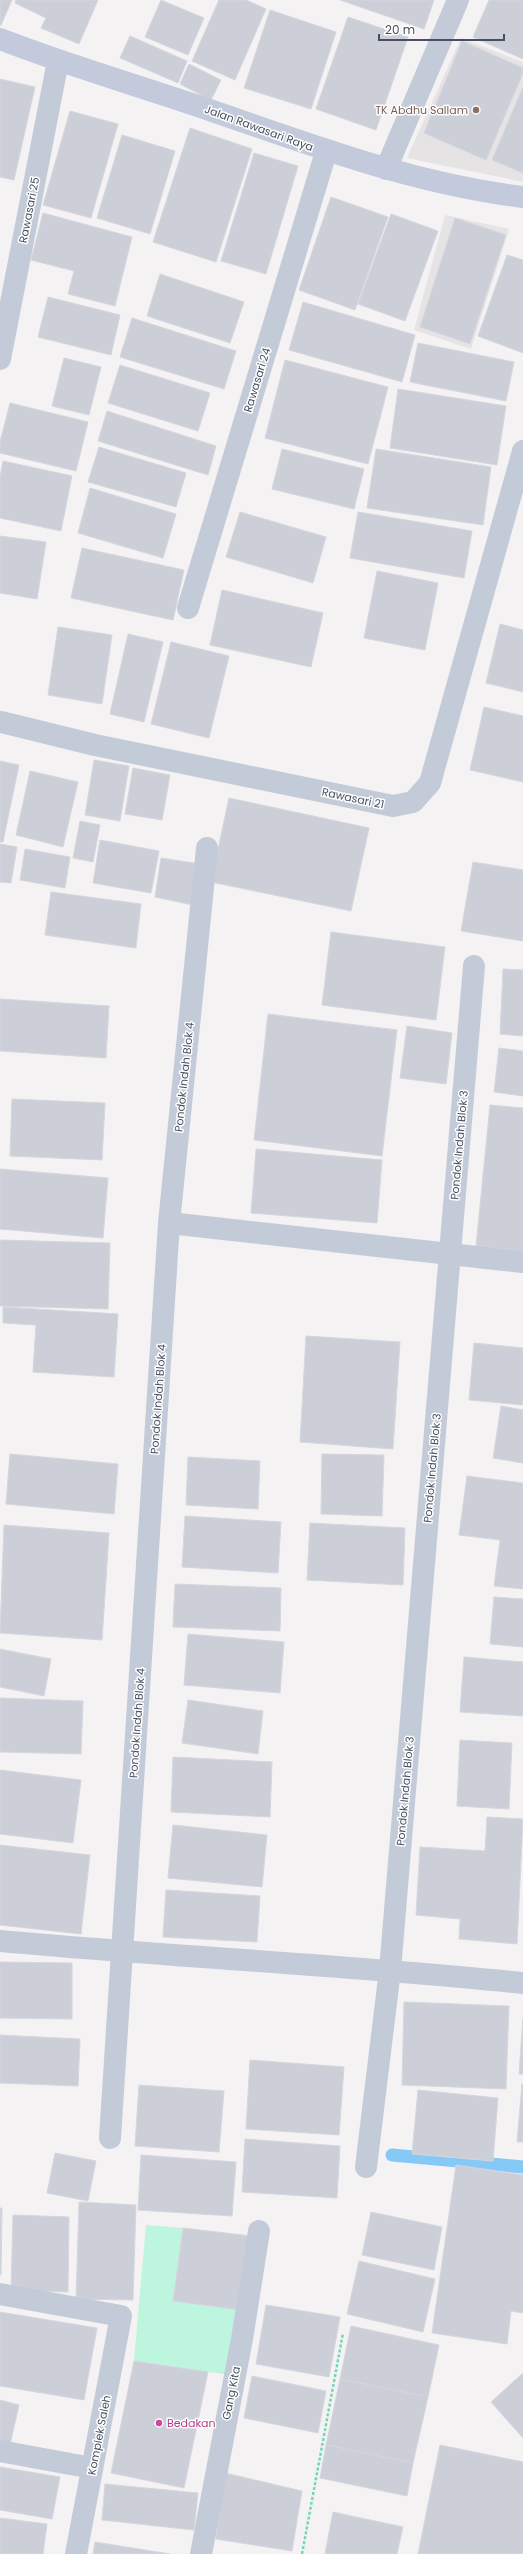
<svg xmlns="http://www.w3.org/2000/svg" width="523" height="2554" font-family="Poppins,sans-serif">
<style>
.education{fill:#e5e3e4}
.green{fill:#bdf5de}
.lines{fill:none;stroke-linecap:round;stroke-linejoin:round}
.stream{stroke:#85c9f7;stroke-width:13}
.building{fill:#cdcfd8;stroke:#d5d6de}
.path{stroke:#70d8b9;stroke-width:2.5;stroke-dasharray:3 2;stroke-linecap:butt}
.street{stroke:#c4cbd8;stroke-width:22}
.secondary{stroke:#c3cadc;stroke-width:22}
.education-dot{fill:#8d6e63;stroke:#fff;stroke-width:1.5}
.hotel-dot{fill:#d1479c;stroke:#fff;stroke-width:1.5}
.labels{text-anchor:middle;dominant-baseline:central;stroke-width:3;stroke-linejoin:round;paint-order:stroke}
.education-label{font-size:11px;fill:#785e54;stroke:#fff;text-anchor:end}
.street-label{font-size:11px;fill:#475062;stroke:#fff}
.hotel-label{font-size:11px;fill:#b23c85;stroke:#fff;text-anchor:start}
</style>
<rect width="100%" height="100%" fill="#f4f2f2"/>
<g class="education">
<path d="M461,38L523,62V182L407,158Z"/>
<path d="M445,215L509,229L471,349L414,330Z"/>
</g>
<path class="green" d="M146,2225L183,2228L173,2301L241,2310L230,2375L134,2361Z"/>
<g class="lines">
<path class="stream" d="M392,2155L523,2167"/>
</g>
<g class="building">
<path d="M0,0H12L1,25H0Z"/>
<path d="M16,0H98L79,44L41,28L46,18L15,3Z"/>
<path d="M161,0L204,18L188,55L145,37Z"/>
<path d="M219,0H246L266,9L235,80L192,61Z"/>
<path d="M340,0H434L424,29Z"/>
<path d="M489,0H523V59L473,37Z"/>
<path d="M270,10L336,32L311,109L244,88Z"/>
<path d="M348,17L408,37L376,130L316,109Z"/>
<path d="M130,36L187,61L178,83L120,58Z"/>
<path d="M462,41L523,68V73L486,160L424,133Z"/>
<path d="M189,64L221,80L211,100L180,84Z"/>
<path d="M0,79L35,87L14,180L0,177Z"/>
<path d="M523,87V173L492,160Z"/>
<path d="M70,111L118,124L91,218L43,205Z"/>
<path d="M190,128L252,149L216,262L153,242Z"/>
<path d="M122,135L175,151L150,234L97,218Z"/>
<path d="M254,153L298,166L266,274L221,261Z"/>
<path d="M331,197L388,217L355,310L299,290Z"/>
<path d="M43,213L132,237L115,306L68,294L74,271L31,260Z"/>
<path d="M391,214L438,231L405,321L358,304Z"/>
<path d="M455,218L506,235L470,344L420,327Z"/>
<path d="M507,255L523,260V353L478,336Z"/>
<path d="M160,274L244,302L230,343L147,316Z"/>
<path d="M48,297L120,315L111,355L38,337Z"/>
<path d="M303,302L415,335L402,382L289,350Z"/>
<path d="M132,318L236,351L224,389L120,357Z"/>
<path d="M418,343L514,362L506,401L410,382Z"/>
<path d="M64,358L101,367L89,415L52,406Z"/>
<path d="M285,360L388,387L368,464L265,438Z"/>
<path d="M120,365L210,393L198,431L108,403Z"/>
<path d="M398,389L506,406L497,465L390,448Z"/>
<path d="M10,403L88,422L76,471L0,453V442Z"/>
<path d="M107,411L216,446L208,475L98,441Z"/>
<path d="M99,447L186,473L176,507L88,482Z"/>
<path d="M282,449L364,469L354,509L272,489Z"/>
<path d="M376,449L491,467L483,525L367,508Z"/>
<path d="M3,461L72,476L61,531L0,518V477Z"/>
<path d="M90,488L176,514L163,558L78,533Z"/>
<path d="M240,512L326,537L313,583L226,557Z"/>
<path d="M358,512L472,531L464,578L350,558Z"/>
<path d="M0,536L46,542L37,599L0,593Z"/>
<path d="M82,548L184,570L173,620L71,598Z"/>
<path d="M377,571L438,583L425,650L364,638Z"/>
<path d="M222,590L323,613L311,667L210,645Z"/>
<path d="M500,624L523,630V692L486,683Z"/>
<path d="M58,627L112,635L102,704L48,695Z"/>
<path d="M128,634L163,642L144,722L110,714Z"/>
<path d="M171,642L229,656L209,738L151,724Z"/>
<path d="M484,707L523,716V782L470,770Z"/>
<path d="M94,760L129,766L120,821L85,815Z"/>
<path d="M0,761L19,765L3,842H0Z"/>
<path d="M133,768L170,775L162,820L125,814Z"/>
<path d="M30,771L78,782L63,847L16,835Z"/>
<path d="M229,798L369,828L351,911L211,882Z"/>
<path d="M80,821L100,825L93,862L73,858Z"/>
<path d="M100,840L159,851L151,893L93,883Z"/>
<path d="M0,844L17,847L11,883L0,882Z"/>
<path d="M25,849L70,857L65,888L20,880Z"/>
<path d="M161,858L200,864L193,905L155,897Z"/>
<path d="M473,862L523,870V941L461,931Z"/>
<path d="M51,892L141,904L136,948L45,935Z"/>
<path d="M331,932L445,947L436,1020L322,1005Z"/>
<path d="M503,969L523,970V1036L500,1034Z"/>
<path d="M0,999L109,1006L106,1058L0,1051Z"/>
<path d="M268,1014L397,1030L382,1156L254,1140Z"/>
<path d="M407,1026L452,1033L446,1084L400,1078Z"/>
<path d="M499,1048L523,1051V1096L494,1092Z"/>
<path d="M12,1099L105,1103L102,1160L10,1156Z"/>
<path d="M490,1105L523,1108V1251L476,1246Z"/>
<path d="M256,1149L382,1160L377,1223L251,1213Z"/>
<path d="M0,1169L108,1178L103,1238L0,1229Z"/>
<path d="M0,1240L110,1243L108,1309L0,1306Z"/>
<path d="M3,1307L118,1314L114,1377L33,1372L36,1325L3,1323Z"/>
<path d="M306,1336L400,1342L393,1449L300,1442Z"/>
<path d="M474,1343L523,1348V1405L469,1400Z"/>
<path d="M501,1406L523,1410V1463L493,1458Z"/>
<path d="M10,1454L118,1464L114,1514L6,1504Z"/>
<path d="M322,1454L384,1455L382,1516L321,1514Z"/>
<path d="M188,1457L260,1461L258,1509L186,1505Z"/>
<path d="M467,1476L523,1483V1589L494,1586L500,1540L459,1535Z"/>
<path d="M185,1516L281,1522L278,1573L182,1567Z"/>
<path d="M310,1523L405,1528L403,1585L307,1580Z"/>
<path d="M4,1525L109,1533L102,1640L0,1633Z"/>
<path d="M175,1584L281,1588L280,1631L173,1627Z"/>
<path d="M494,1597L523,1599V1647L490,1644Z"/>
<path d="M188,1634L284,1642L280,1693L184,1685Z"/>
<path d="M0,1649L51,1659L44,1696L0,1687Z"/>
<path d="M464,1657L523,1662V1716L460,1712Z"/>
<path d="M0,1698L83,1701L81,1754L0,1752Z"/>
<path d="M188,1700L263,1711L258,1754L182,1743Z"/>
<path d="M460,1740L512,1743L509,1809L457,1806Z"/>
<path d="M173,1757L272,1762L270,1817L171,1812Z"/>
<path d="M0,1770L81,1780L73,1843L0,1834Z"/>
<path d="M487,1817L523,1819L517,1944L459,1939L460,1919L416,1915L420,1847L485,1851Z"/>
<path d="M173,1825L267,1835L262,1887L168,1878Z"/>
<path d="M0,1845L90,1855L81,1934L0,1925Z"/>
<path d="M166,1890L260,1896L257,1942L163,1937Z"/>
<path d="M0,1962L72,1963V2019L0,2018Z"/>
<path d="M404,2002L509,2006L506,2089L402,2085Z"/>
<path d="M523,2018V2074H519Z"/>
<path d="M0,2035L80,2039L78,2086L0,2083Z"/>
<path d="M250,2060L344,2067L339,2135L246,2129Z"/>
<path d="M522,2084H523V2142H517Z"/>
<path d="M139,2085L224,2091L219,2152L135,2146Z"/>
<path d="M418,2090L498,2098L493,2161L412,2154Z"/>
<path d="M245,2139L340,2146L337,2198L242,2192Z"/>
<path d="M55,2153L96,2161L88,2201L47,2193Z"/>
<path d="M141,2155L236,2162L232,2216L138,2210Z"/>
<path d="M456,2165L523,2175V2313L511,2311L507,2344L432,2333Z"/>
<path d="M79,2202L136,2205L133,2300L76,2299Z"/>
<path d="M0,2208H2L1,2275H0Z"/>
<path d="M371,2212L442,2227L434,2270L362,2255Z"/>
<path d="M13,2215L69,2217L68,2292L11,2290Z"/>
<path d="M183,2228L251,2236L241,2310L173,2301Z"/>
<path d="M359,2261L435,2279L423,2332L347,2314Z"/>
<path d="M266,2305L340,2317L329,2377L256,2364Z"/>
<path d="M0,2312L97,2328L84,2400L0,2386Z"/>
<path d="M351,2326L439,2345L428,2397L340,2379Z"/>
<path d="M134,2361L208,2372L184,2488L111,2473Z"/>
<path d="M523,2373V2438L491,2402Z"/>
<path d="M252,2376L326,2391L318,2433L244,2418Z"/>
<path d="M340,2379L428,2397L413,2463L326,2445Z"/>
<path d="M0,2400L19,2405L9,2449L0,2447Z"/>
<path d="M326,2445L413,2463L407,2496L320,2478Z"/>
<path d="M440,2445L523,2462V2554H418Z"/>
<path d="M0,2467L60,2477L52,2519L0,2510Z"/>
<path d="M225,2473L302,2491L292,2551L216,2539Z"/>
<path d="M105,2484L198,2493L194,2530L102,2520Z"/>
<path d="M333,2512L403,2527L397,2554H325Z"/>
<path d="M0,2518L47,2524L43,2554H0Z"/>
<path d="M95,2542L170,2554H93Z"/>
</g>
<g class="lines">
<path class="path" d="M302,2554L343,2333"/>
<g class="street">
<path d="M386,169L458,0"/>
<path d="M0,359L58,61"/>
<path d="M188,608L326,152"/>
<path d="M1,722L95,745L393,806L413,802L430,783L523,451"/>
<path d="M169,1223L523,1262"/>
<path d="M0,1941C174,1957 349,1965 523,1983"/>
<path d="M110,2138L169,1223L207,848"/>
<path d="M366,2167L390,1970L474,966"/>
<path d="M0,2294L121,2316L76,2554"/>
<path d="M0,2451L92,2468"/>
<path d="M201,2554L242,2339L259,2231"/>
</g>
<path class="secondary" d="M0,39C64,64 130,83 195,105C304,142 408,183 523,197"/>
</g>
<circle class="education-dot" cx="476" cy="110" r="4"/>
<circle class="hotel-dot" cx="159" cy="2423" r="4"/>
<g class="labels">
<g class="education-label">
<text x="468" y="110">TK Abdhu Sallam</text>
</g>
<g class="street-label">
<text transform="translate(259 128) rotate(20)">Jalan Rawasari Raya</text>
<text transform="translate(29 210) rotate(-79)">Rawasari 25</text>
<text transform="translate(257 380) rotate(-73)">Rawasari 24</text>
<text transform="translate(353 798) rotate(12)">Rawasari 21</text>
<text transform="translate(184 1077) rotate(-84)">Pondok Indah Blok 4</text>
<text transform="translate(459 1145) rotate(-85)">Pondok Indah Blok 3</text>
<text transform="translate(158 1399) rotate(-86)">Pondok Indah Blok 4</text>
<text transform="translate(432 1468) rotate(-85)">Pondok Indah Blok 3</text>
<text transform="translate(137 1723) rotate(-86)">Pondok Indah Blok 4</text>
<text transform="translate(405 1791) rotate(-85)">Pondok Indah Blok 3</text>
<text transform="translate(231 2393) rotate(-79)">Gang Kita</text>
<text transform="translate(99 2435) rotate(-79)">Komplek Saleh</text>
</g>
<g class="hotel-label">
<text x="167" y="2423">Bedakan</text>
</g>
</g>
<path d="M379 34v6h125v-6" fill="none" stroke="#475062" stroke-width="2"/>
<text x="385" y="34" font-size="12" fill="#475062" stroke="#ffffff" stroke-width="3" paint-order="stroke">20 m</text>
</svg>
